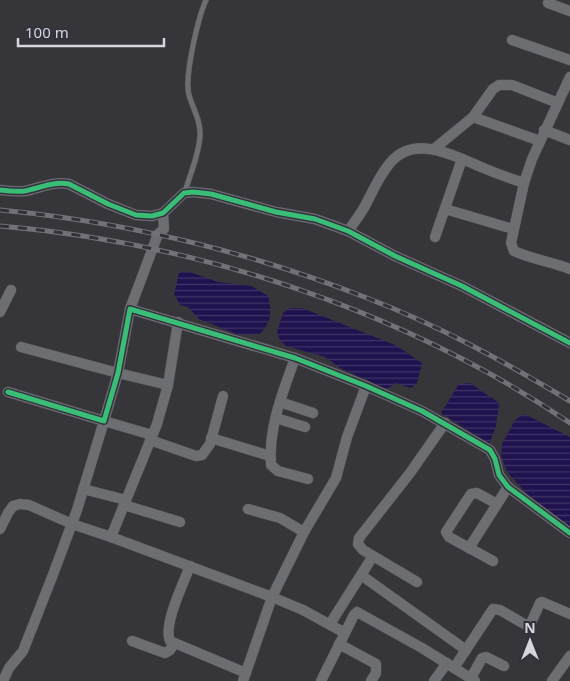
<svg xmlns="http://www.w3.org/2000/svg" width="570" height="681" font-family="'Noto Sans',sans-serif">
<style>
.water{fill:url(#water-rules)}
.lines{fill:none;stroke-linecap:round;stroke-linejoin:round}
.service-casing{stroke:#525256;stroke-width:6}
.minor-casing{stroke:#525256;stroke-width:11}
.service{stroke:#6d6e72;stroke-width:5}
.minor{stroke:#6d6e72;stroke-width:10}
.rail-casing{stroke:#727276;stroke-width:5}
.rail{stroke:#32323d;stroke-width:3;stroke-dasharray:9;stroke-linecap:butt}
.cycleway-casing{stroke:#32323d;stroke-width:8}
.cycleway{stroke:#3abd76;stroke-width:5}
</style>
<defs>
<pattern id="water-rules" width="6" height="5" patternUnits="userSpaceOnUse" patternTransform="scale(1.25)"><rect width="6" height="5" fill="#20124e"/><path d="M0 2.5h6" fill="none" stroke="#403467"/></pattern>
</defs>
<rect width="100%" height="100%" fill="#35353a"/>
<g class="water">
<path d="M187,271L218,282L251,286L268,296C272,313 271,322 260,334L239,335L199,319L188,307L180,305L174,294L179,273Z"/>
<path d="M290,308H302L395,345L422,363L417,383L411,388L395,383L389,388H384L340,368L325,357L286,346L280,340L277,332L283,313Z"/>
<path d="M470,383L499,403L496,427L489,444L441,413L459,384Z"/>
<path d="M524,414L570,437V532L545,514L508,473L501,456L502,444L515,420Z"/>
</g>
<g class="lines">
<g class="service-casing">
<path id="service" d="M185,192C190,174 199,155 200,136C201,121 193,109 189,95C184,77 198,18 206,0"/>
</g>
<g class="minor-casing">
<g id="minor">
<path d="M548,3L570,11"/>
<path d="M512,40L570,60"/>
<path d="M570,77L532,159L524,183L511,243L514,251C531,259 552,262 570,269"/>
<path d="M473,117L540,141"/>
<path d="M544,130L570,140"/>
<path d="M434,149L473,117L493,89L499,85H512L558,103"/>
<path d="M0,190C8,191 16,192 25,191C40,188 53,181 69,184L108,204L136,215L152,216L163,213L184,193L193,192L211,194L276,212L315,219L348,231L395,256L462,286L570,343"/>
<path d="M445,209L513,229"/>
<path d="M348,231C354,223 360,215 365,206C373,191 379,176 390,163C414,134 453,155 481,167C495,173 509,178 524,183"/>
<path d="M435,237L462,159"/>
<path d="M130,309L158,234L164,229L163,213"/>
<path d="M0,312L11,290"/>
<path d="M21,347L118,373L168,385"/>
<path d="M295,358C283,392 268,428 271,465L278,471L308,479"/>
<path d="M8,392L104,421L118,373L130,309L295,358L366,386L422,411L490,450L495,459L499,475L508,487L570,533"/>
<path d="M280,402L313,413"/>
<path d="M276,418L305,427"/>
<path d="M211,438L270,456"/>
<path d="M150,440L196,456L202,455L210,444L223,396"/>
<path d="M83,489L126,500"/>
<path d="M124,505L180,522"/>
<path d="M248,509L280,518L304,532"/>
<path d="M0,529L8,513L13,506L20,504L29,505L72,524L111,537L157,424L168,385L178,322"/>
<path d="M111,537L272,597L303,610L345,633"/>
<path d="M469,548L508,487"/>
<path d="M493,561L449,537L446,532L471,494L477,493L497,504"/>
<path d="M190,566C183,584 163,625 170,641L246,673"/>
<path d="M361,575L466,650"/>
<path d="M417,582L363,550L358,544L359,538L410,473L445,423"/>
<path d="M330,624L373,556"/>
<path d="M132,641L165,653L170,650L174,644"/>
<path d="M339,644L376,664V673L371,681"/>
<path d="M454,668L493,609L500,610L526,625L531,623L540,603L542,602L570,614"/>
<path d="M471,678L482,658L486,657L504,666"/>
<path d="M3,681L9,668L23,651L54,572L77,510L104,421L152,435"/>
<path d="M243,681L272,597L304,532L336,478L347,437L366,386"/>
<path d="M321,681L354,615L357,612L422,648L475,681"/>
<path d="M434,681L447,663"/>
<path d="M552,681L570,656"/>
</g>
</g>
<use href="#service" class="service"/>
<use href="#minor" class="minor"/>
<g class="rail-casing">
<g id="rail">
<path d="M0,210C126,222 250,252 367,298C438,325 505,362 570,401"/>
<path d="M0,226C198,243 405,311 570,423"/>
</g>
</g>
<use href="#rail" class="rail"/>
<g class="cycleway-casing">
<g id="cycleway">
<path d="M0,190C8,191 16,192 25,191C40,188 53,181 69,184L108,204L136,215L152,216L163,213L184,193L193,192L211,194L276,212L315,219L348,231L395,256L462,286L570,343"/>
<path d="M8,392L104,421L118,373L130,309L295,358L366,386L422,411L490,450L495,459L499,475L508,487L570,533"/>
</g>
</g>
<use href="#cycleway" class="cycleway"/>
</g>
<g transform="translate(530 641)" stroke="#32323d" stroke-width="4" paint-order="stroke">
<path d="M0-4L9 19L0 12L-9 19Z" fill="#d6d6dd"/>
<text y="-8" font-size="14" font-weight="bold" text-anchor="middle" fill="#d6d6dd">N</text>
</g>
<path d="M18 38v8h146v-8" fill="none" stroke="#d6d6dd" stroke-width="2.5"/>
<text x="25" y="38" font-size="15" fill="#d6d6dd" stroke="#32323d" stroke-width="4" paint-order="stroke">100 m</text>
</svg>
